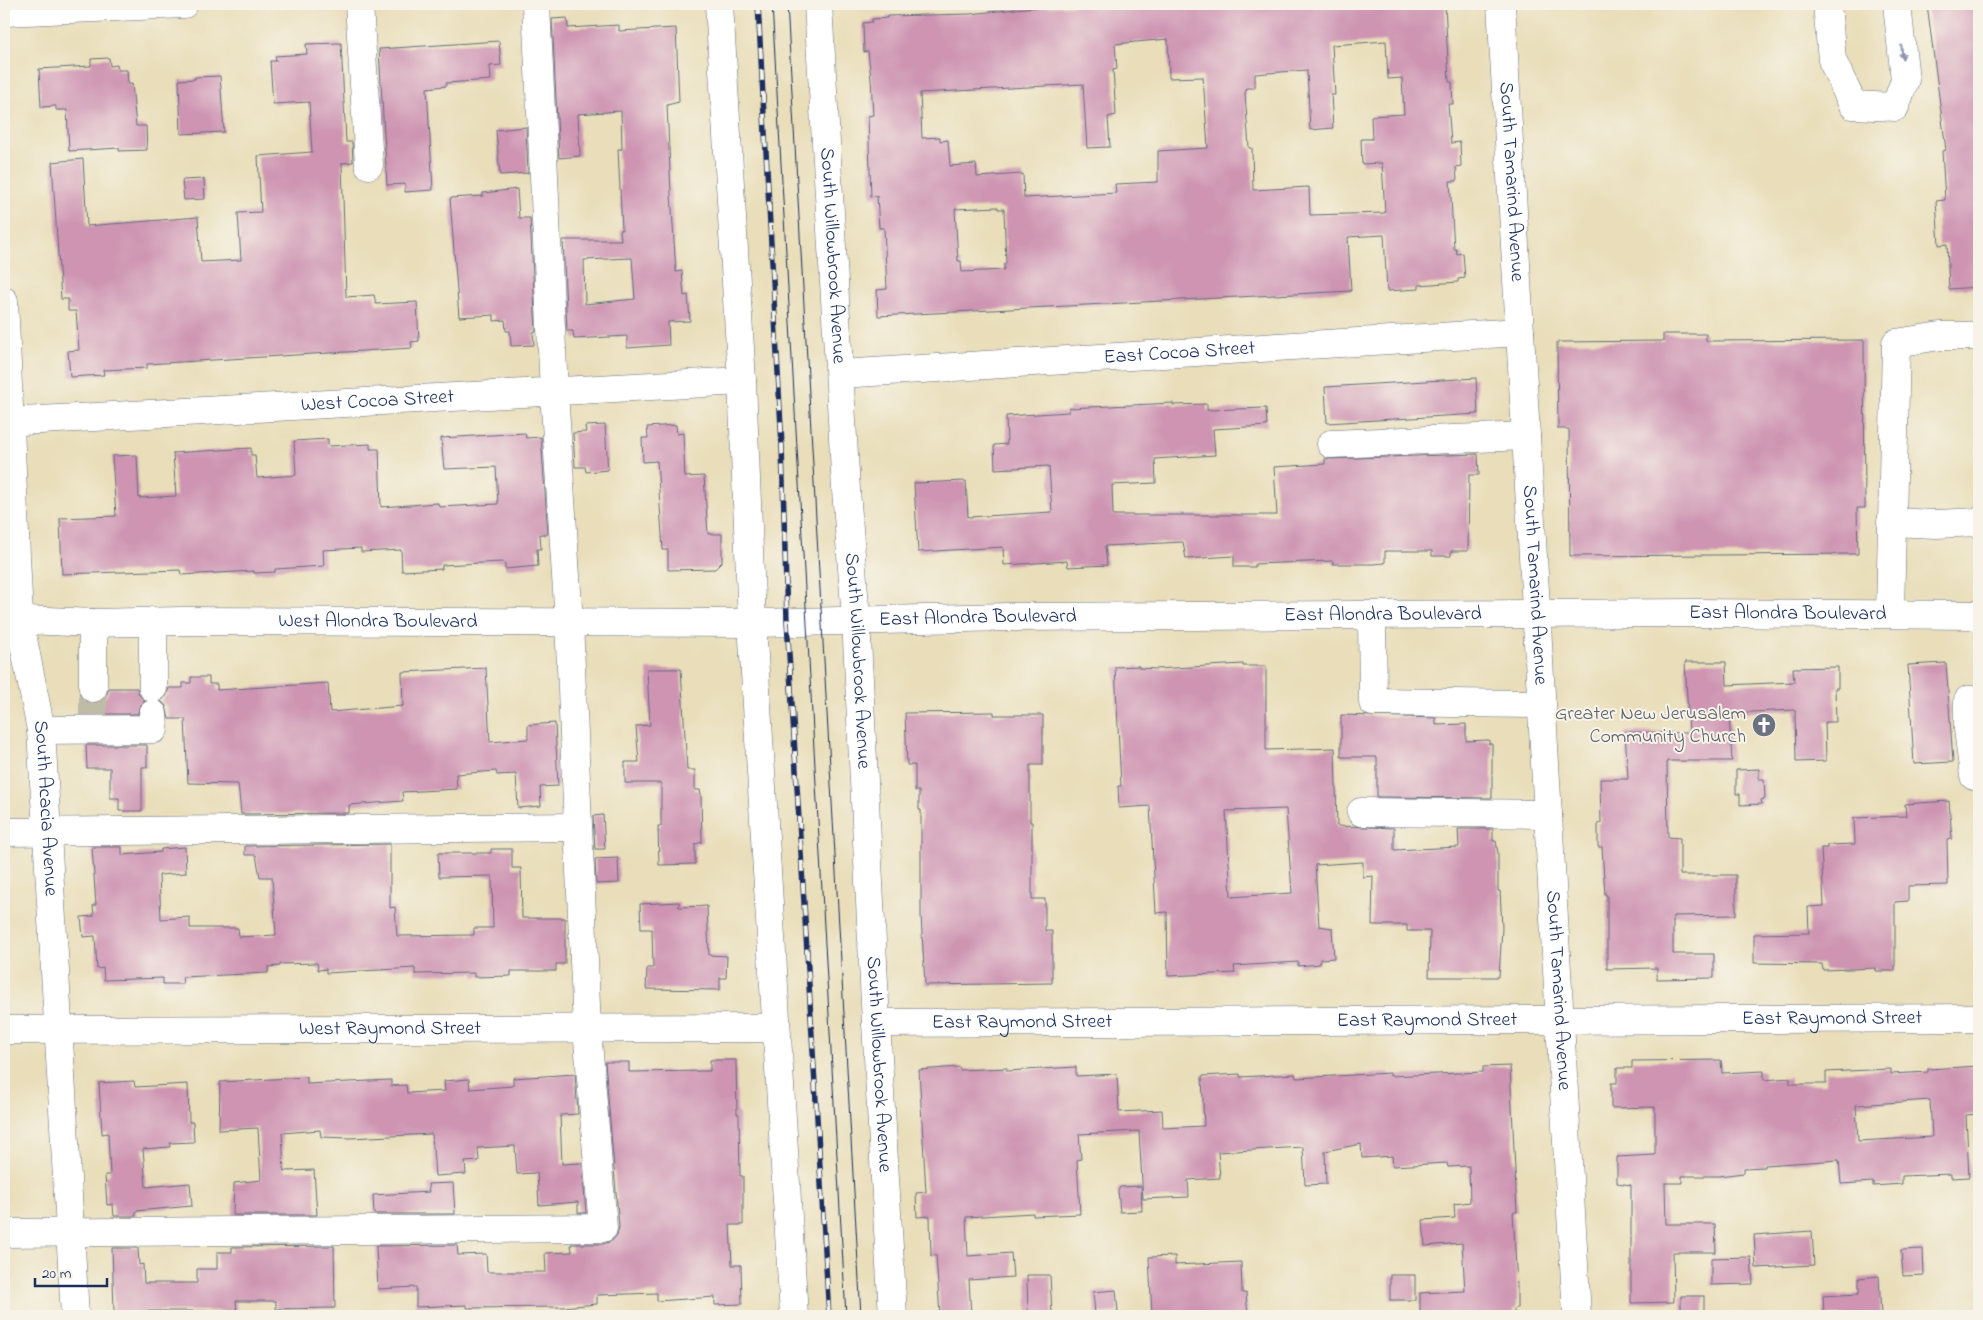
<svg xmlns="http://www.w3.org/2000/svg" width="1983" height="1320" font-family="'Indie Flower',sans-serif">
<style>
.building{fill:#ce94b2;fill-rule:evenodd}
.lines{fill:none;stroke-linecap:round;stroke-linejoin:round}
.minor-tunnel{stroke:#c0bba7;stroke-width:28;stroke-dasharray:28 14;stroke-linecap:butt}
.minor-casing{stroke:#636c7e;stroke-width:29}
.major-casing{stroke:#636c7e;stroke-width:29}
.minor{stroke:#fff;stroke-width:28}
.major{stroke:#fff;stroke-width:28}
.tram{stroke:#1b2f5e;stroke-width:1}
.rail-casing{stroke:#1b2f5e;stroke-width:5.5}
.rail{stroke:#f7f3e8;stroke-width:4;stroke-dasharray:11;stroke-linecap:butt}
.oneway{fill:#8d97ae}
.labels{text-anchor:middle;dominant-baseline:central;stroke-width:4;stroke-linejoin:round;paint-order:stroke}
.street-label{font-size:20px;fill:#1b2f5e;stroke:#f7f3e8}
.worship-label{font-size:20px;fill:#5b616d;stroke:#f7f3e8;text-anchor:end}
</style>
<rect width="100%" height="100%" fill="#f7f3e8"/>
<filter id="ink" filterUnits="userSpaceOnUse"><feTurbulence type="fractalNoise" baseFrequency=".02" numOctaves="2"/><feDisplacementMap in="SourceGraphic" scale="10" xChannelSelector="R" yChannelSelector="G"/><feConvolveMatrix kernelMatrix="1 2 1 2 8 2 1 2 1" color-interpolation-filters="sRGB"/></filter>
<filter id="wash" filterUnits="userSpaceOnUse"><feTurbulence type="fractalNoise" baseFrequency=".0096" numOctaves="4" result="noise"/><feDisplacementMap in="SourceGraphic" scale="20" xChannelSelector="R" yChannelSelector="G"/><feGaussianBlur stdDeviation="1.12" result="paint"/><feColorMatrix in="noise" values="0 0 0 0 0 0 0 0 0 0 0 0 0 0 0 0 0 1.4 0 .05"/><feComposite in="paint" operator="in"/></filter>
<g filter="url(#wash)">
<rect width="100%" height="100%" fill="#e9deb9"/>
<g id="blocks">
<g class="building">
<path d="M1097,4H1445L1449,82H1452L1453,104H1448L1451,143L1460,142L1461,166L1456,167L1457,181H1450L1454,249H1456L1457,254L1463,253L1465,278L1458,279V282L1419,285V289L1387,291L1384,235L1348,237L1351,291L878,316L877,290L887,289L884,228H879L877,196L871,197L868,116L873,115L871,79L868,51L864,52L863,23L872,22V19L887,18V16L970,14L1025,8ZM1168,39L1169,78L1203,77L1208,148L1158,151V182L1115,184L1116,193L1024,198L1023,174L977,177L976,164L950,166L948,140L940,141V137L922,138L920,93L1083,84L1087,148L1110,147L1108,117L1116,115L1113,70L1117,69L1115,44ZM1386,41L1388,79L1402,78L1404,114L1371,116L1372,139H1361L1362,164L1382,163L1385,213L1310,215L1309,187L1253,190L1252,148H1249L1245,93L1247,88H1255V74L1307,70L1310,130L1333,128L1331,95H1335L1332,45ZM998,207V209H1004L1006,263L1004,264V270L962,272L961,261H958L955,209Z"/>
<path d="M1927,4H1979V287L1949,289L1947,244L1939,245L1936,201L1945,200L1942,151L1946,150Z"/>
<path d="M567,18L568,28L619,25V31L676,28L679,102L667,105L671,194L676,272L682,271L684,296L688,295L690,321L668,322L669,345L627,348V336L574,339L573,331H567L563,240H621L620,230H622L618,149H622L621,111L578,114L580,156L559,158L552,19ZM632,258L635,299L585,304L584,260Z"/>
<path d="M499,41L501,65L490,66L491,80L446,83V86L427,88L433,190L405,192V184L387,185L379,49Z"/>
<path d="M341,43L346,142H352L353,162L342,163L346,297L374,295L376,304L417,302L419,341L411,342L412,348L147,364V368L103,370L104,375L70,377L68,351L79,350L76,311H68V299H61L52,162L83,159L87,226L198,217L201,262L241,260L238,213L261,212L258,156L312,152L309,102L273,104L270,61H276L275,56L307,54L306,44Z"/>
<path d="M109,58L110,66L117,65L118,70H127L128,84H132L136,126H146L147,150L119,151V148L69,151L67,110H56V106L41,107L39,69L91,66V59Z"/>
<path d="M220,76L224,132L181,134L179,80L195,79V77Z"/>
<path d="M526,127L528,173L500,175L496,130Z"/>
<path d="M204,179L205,199L184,200L182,180Z"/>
<path d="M517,189L519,218H530L536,332H533L534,345L511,346L510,331H506L505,320L494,321V315L459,317L450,198L483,196V193Z"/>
<path d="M1663,334H1706V341L1864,340L1865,508H1857L1858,554L1570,556L1569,429H1558L1557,342L1663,341Z"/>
<path d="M1476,378L1478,414L1327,423L1325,387Z"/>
<path d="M1173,403V405L1207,404V410L1266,408L1267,426L1213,429L1215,455L1155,459L1156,483L1112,485L1113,515H1277L1274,467L1325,464V459L1478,454L1479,475H1469L1468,551H1451V556H1432V551H1385V563L1373,564H1333V561L1255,564V567H1234V556L1186,559L1183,542L1105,546L1107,565L1068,567L1067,561L1004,565L1003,547L918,552L914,483L966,481L968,517L1052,512L1049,466L995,469L994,445L1007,444L1006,416L1069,412V408Z"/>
<path d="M605,425L608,470L586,472L585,467H575L573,433L586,432L585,426Z"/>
<path d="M676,425L677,434L683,433L685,477L704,476L708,534H722V562L715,569L668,570V550H663L657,461L643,462L642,438H648L647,427Z"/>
<path d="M525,433L526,438L541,437L548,534H540L541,549H537L538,566L505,569V564L502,562L442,565V569L402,571L401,550L361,552V548L323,550L324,566L275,569V572L254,573V571L181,575L180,570L62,574L60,518L116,516L112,456L137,455L139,498L176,496L173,453L251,448V455H255L257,478L296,475L294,441L328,439V446L370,444V449H379L381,507L438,503L439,507L498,504L496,467L444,469L441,438Z"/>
<path d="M1685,662H1726L1727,685L1794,682L1793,668L1838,667V688H1835L1836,722H1825L1826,761L1796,762L1795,710L1729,713L1732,761H1667L1668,837L1680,838V875H1736V915L1673,916V954H1714V978L1657,979V968L1607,969V895H1605L1602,847H1598V823H1601L1600,779H1628L1625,732L1689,733Z"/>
<path d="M1946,663L1953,762L1914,764L1908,665Z"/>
<path d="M1243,664V666H1266V750L1335,748L1337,826L1394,828V850L1459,847L1458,829H1493V841H1496L1498,853V891H1500L1502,928L1499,977H1429L1430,931H1407V925H1372L1373,876L1363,877V862L1315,865L1319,926L1332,928L1334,958L1320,959V964L1298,966V962L1234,966L1235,973L1168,976L1167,912L1156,913L1150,806L1119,808L1118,786H1121L1115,667L1139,666V668L1157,669ZM1286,809L1292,893L1231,897L1226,811Z"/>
<path d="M486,668L490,742L528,739V725L555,723L558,786L540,787L541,806L518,808L516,774L497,775L496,771L456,774L457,789L402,792L403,801L349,805V813L241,814L238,784L188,783L185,719H169L166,706L161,701L167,695L169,688H183V683H191V677H209V684H217V690L328,683L330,712L403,706L402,672Z"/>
<path d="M647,669H681L687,770H695V790H700L701,794L702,842L695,844V864L659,865L658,826H661V783H625V762H639L636,726L650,725Z"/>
<path d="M109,688H137L139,695L145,701L139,707L138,714H82L81,698L93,704L100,702L106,696Z"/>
<path d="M994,712V715H1043V765H1030V822H1032V899H1045V931H1052V983L925,985L921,915V810H919V791H915V765H907L905,713Z"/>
<path d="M1341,715L1436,718V725L1466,724V741L1489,740V744H1492V798L1377,797V757H1341Z"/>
<path d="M86,745H147V767H142V811H119V798H110V768H87Z"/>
<path d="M1759,769V779H1764L1765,799L1761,800L1762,804L1740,805V794H1736V770Z"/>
<path d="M1949,801L1952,839L1947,840L1948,885L1908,886V901L1895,902V971H1876V968L1823,970L1822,964L1754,963V934L1809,933L1808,907L1824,906L1821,848H1827V845L1855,844L1854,818L1906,816L1905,804Z"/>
<path d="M603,815L605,849H595L593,816Z"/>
<path d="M390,844V908L395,907L397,936L474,935V928H493L492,876L439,877L438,853H491V849H512V868H521L522,918H565V964H556V971H511V976L474,977V973L415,974V968L326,973V969L318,970L317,963L280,964V966L268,967V973L182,977L183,984H163V978L104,980L103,968L97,969L95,936L83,937L81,917L94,916L93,905H96L92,847H122V855L161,852V849L185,847L186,873L159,875L161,919L190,917V928H238L239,937L276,935L272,877H260L256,855H245V846Z"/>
<path d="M618,858L619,883L596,884L595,859Z"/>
<path d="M679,902V907L707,906L709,955L727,956L726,978H720V990L646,989L647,968H653L652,929H641L640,904Z"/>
<path d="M710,1060H736L737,1114H739L740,1176H743V1225H730L732,1265H741L742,1304L715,1305V1297L657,1301V1293L597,1295V1304L563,1307L467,1308V1305L416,1307V1287L378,1289L376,1246L457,1245L458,1255L486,1254L487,1272H546L545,1253L572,1252L571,1244H603L612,1241L617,1235L619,1227L605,1062H629V1072L710,1071Z"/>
<path d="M1721,1060L1722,1073L1764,1071V1080L1790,1078V1084H1826V1072L1891,1069V1074L1928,1072V1069L1979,1066V1114L1966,1115L1969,1177L1951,1178V1174L1902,1176V1184L1873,1186V1182L1841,1184L1839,1160L1765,1165V1167L1744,1168V1173L1719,1176H1682V1183H1665L1666,1224H1715L1716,1252H1673L1674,1302L1631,1303V1185L1617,1183V1157L1655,1155V1107L1611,1108V1083H1617V1068H1632V1061ZM1930,1100L1932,1137L1858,1141L1856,1105Z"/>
<path d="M1510,1066L1517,1212H1513L1517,1286V1308H1514V1316H1420V1293L1465,1291L1462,1243L1425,1246L1423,1220L1455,1218L1454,1204L1470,1202L1469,1166L1448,1167L1447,1163L1393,1166L1392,1156L1362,1158L1361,1144L1325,1151L1326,1184L1305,1185L1303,1147L1218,1152L1220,1178L1188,1180L1189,1197L1143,1199L1139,1131L1079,1134L1081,1159L1077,1160L1080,1214L1033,1216V1213L966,1217L968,1256L1011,1253L1013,1277L969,1280L971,1316H940L936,1255L931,1256L930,1216L917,1217L916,1193L926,1192L919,1070L959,1067L960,1070L1007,1068V1071L1076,1067V1076L1117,1074L1119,1112L1162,1110L1163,1128L1204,1126L1202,1076L1240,1074V1077L1295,1074L1296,1078L1390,1073V1076L1483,1072V1067Z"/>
<path d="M575,1074L578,1114L560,1115L562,1164L582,1163L586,1213H578V1202L539,1205L537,1173L517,1174L515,1146L478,1148L479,1161L465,1162L466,1174L435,1176L432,1134L350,1138L321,1137L320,1130L282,1133L284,1171L314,1170L317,1215H233L234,1183L261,1180L258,1128L219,1130L220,1082L307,1077V1084L391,1080V1086L406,1085L407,1093L445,1091L444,1081L469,1079L470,1089L513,1086V1078Z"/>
<path d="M134,1081L135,1087L188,1084L189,1122H193L194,1142L170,1143V1147L143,1149L146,1187L190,1183L192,1206L136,1211V1216H114L113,1204L107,1205L105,1175H110L108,1133L102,1134L99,1083Z"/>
<path d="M453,1183L455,1214H374L373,1195L429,1192L428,1184Z"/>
<path d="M1141,1186L1142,1211L1120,1212L1118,1191L1120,1187Z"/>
<path d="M1812,1231L1814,1265L1756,1268L1754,1235Z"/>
<path d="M334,1246L335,1308L276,1309V1301H236L237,1311H145V1316H116V1311H114L112,1248H138L139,1265L143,1264L144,1283H197V1269H217V1252H232V1247Z"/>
<path d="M1923,1249L1924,1275L1903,1276L1901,1250Z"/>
<path d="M1175,1256V1265L1241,1262L1242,1293H1246L1248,1316H1175V1313L1152,1315L1149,1257Z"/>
<path d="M1751,1257L1753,1284L1711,1285V1258Z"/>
<path d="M1027,1275H1050L1052,1314L1028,1315Z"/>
<rect x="1390" y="1275" width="25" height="25"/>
<path d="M1879,1276L1881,1316H1824L1823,1296L1859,1294V1278Z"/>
<path d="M1116,1290L1118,1312L1095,1314L1093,1292Z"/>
<rect x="1681" y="1296" width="23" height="20"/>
</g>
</g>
</g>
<g filter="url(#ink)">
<use href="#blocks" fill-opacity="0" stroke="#636c7e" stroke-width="1"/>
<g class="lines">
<path class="minor-tunnel" d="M93,688V715"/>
<g class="minor-casing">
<g id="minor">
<path d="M359,4L369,165"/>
<path d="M719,4L742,381L752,623L794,1316"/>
<path id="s1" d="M818,4L846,490L856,619L876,1023L893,1316"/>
<path id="s2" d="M1501,4L1577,1316"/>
<path d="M1827,4L1832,60L1853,105L1895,107L1905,80L1897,4"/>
<path d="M4,12L184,4"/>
<path id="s3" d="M4,301L19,619L41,730L75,1316"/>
<path id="s4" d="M840,374L1520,332"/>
<path id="s5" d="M4,422L742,381"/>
<path d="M1331,444L1526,436"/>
<path d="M1891,522L1936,524L1979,522"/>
<path d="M1890,614L1896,343L1940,336H1979"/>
<path d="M1372,616L1373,702L1542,704"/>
<path d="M153,621V688"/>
<path d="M93,623V688"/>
<path d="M1979,700H1968V729L1974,776H1979"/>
<path d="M41,730L154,729L153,714"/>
<path d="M1361,812L1548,814"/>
<path d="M4,832L578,827"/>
<path id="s6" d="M876,1023L1979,1018"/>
<path id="s7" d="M4,1030L776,1028"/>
<path d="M4,1233L603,1228L587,1028L569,622L554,392L536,4"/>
</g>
</g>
<g class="major-casing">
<g id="major">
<path id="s8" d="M4,619L93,623L181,621L752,623L1008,617L1696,613L1979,615"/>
</g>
</g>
<use href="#minor" class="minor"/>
<use href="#major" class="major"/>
<g class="tram">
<path d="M772,4L846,1316"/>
<path d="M787,4L861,1316"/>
</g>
<g class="rail-casing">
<path id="rail" d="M758,4L782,446L787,621L829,1316"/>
</g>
<use href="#rail" class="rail"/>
</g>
<defs><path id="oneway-solid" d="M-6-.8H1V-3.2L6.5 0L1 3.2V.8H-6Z" transform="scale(1.25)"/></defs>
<use class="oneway" href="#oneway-solid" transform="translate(1902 52) rotate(84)"/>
</g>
<defs>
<g id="church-disc" transform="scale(1.25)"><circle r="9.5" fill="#6b7280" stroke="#f7f3e8"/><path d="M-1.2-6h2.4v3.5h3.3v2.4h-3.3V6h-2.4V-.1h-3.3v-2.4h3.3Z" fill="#fff"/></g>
</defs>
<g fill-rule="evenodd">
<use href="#church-disc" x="1764" y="725"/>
</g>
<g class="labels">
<g class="street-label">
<text stroke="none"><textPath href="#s2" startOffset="178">South Tamarind Avenue</textPath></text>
<text stroke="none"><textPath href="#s1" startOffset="252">South Willowbrook Avenue</textPath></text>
<text stroke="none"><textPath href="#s4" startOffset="340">East Cocoa Street</textPath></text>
<text stroke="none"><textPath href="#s5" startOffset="374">West Cocoa Street</textPath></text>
<text stroke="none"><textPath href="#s2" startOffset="582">South Tamarind Avenue</textPath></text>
<text stroke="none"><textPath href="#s8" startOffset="1784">East Alondra Boulevard</textPath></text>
<text stroke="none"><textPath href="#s8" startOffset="1379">East Alondra Boulevard</textPath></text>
<text stroke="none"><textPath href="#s8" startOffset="974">East Alondra Boulevard</textPath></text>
<text stroke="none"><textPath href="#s8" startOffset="374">West Alondra Boulevard</textPath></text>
<text stroke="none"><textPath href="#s1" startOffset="658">South Willowbrook Avenue</textPath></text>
<text stroke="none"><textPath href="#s3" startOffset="510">South Acacia Avenue</textPath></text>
<text stroke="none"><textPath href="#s2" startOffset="988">South Tamarind Avenue</textPath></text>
<text stroke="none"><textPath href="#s6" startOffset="956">East Raymond Street</textPath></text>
<text stroke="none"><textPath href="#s6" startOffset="551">East Raymond Street</textPath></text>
<text stroke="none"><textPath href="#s6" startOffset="146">East Raymond Street</textPath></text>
<text stroke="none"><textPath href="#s7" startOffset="386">West Raymond Street</textPath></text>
<text stroke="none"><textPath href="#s1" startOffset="1062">South Willowbrook Avenue</textPath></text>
</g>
<g class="worship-label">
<text x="1746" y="714">Greater New Jerusalem<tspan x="1746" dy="23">Community Church</tspan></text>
</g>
</g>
<rect width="1983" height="1320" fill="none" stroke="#f7f3e8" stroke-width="20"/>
<path d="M35 1278v8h72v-8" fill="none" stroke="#1b2f5e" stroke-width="2.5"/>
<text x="42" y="1278" font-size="15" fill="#1b2f5e" stroke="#f7f3e8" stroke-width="4" paint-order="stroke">20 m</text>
</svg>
